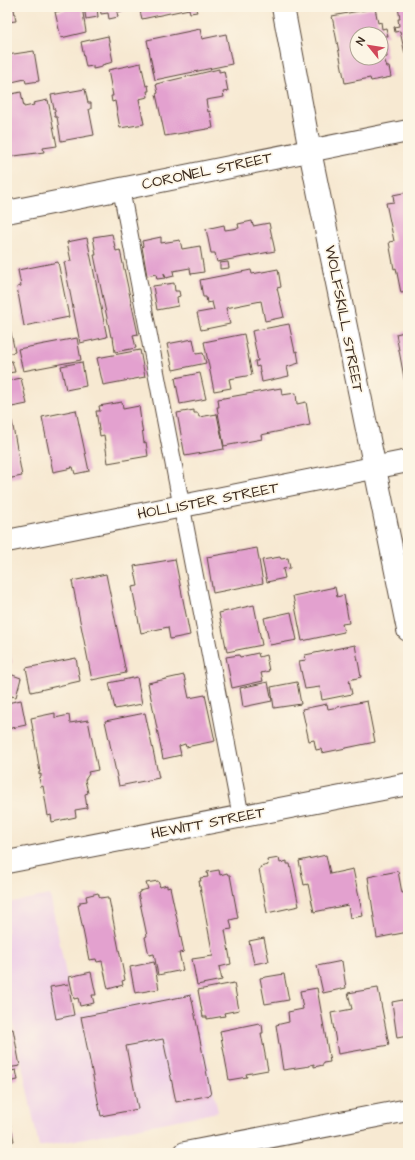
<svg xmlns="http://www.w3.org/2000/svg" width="415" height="1160" font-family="'Architects Daughter',sans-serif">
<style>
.built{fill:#efd0e7}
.building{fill:#e3a1cf;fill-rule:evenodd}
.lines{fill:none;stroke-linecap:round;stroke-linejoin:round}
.lane-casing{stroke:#574739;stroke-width:18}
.street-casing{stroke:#574739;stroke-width:24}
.lane{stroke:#fff;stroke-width:16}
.street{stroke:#fff;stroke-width:22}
.labels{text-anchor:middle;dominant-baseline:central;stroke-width:3.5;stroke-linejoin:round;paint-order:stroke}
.street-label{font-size:15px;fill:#3b2a1e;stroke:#fcf5e5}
</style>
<rect width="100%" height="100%" fill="#fcf5e5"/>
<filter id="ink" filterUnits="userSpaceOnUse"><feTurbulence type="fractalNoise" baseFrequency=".025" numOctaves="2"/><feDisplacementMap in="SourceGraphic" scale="8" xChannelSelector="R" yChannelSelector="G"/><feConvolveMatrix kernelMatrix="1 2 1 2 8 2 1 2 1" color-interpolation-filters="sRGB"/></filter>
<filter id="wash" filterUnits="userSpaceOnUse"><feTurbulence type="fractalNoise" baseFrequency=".012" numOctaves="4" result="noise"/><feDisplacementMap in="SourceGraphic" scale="16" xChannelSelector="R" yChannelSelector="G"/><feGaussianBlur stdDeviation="0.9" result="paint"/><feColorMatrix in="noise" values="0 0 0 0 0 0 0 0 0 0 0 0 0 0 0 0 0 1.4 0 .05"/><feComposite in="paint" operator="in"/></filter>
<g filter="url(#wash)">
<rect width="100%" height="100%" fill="#f7e9d2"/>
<path class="built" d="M50,895L74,1014L193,991L218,1112L39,1147L7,991V903Z"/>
<g id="blocks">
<g class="building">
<path d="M7,7H20L14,9L16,21L7,22Z"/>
<path d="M77,7H82L86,32L61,38L55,12Z"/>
<path d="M84,7H97L98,17L86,19Z"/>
<path d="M100,7H131V9L117,12L118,17L109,19L108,13L101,14Z"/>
<path d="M139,7H195L197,12L190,13L189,9L142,19Z"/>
<path d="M398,7H408V53L405,54L400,31L395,32L394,27L399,26L398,19H400Z"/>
<path d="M375,8L378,23L381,22L382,29L386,28L388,36H383L387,57L384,58L387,67H389L391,77L371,81L370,78L345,83L332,16ZM357,34H381V58H357Z"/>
<path d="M200,29L202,39L226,34L232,64L155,80L147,40Z"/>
<path d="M108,36L113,62L102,65V67L93,69V66L86,67L81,42Z"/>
<path d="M34,51L39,81L26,83L25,79L12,82L10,71H7V55Z"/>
<path d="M141,63L146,86L148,85L149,91H147L148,97L139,99L144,124L120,128L115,101L112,102L111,96H113L108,70Z"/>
<path d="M219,69V72L224,71L228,91L223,92L224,97L206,100L208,112L210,111L213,128L165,136L156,94L158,93L156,84Z"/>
<path d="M85,89L88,103H91V109H89L94,135L61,141L57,117H55L54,111L55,112V109H54L51,95Z"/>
<path d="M21,92L24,107L34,105L33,103L48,100L57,146L43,148L44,152L7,157V95Z"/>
<path d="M408,192V292L401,293L396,268L394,269L389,242L394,241L386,203L394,202L393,195Z"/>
<path d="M252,221L253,226L269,223L275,251L217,262L215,253H211L206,229L224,225L225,230L239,228L238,224Z"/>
<path d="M112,234L116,251L120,250L138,334L133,335L136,348L115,352L113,337H111L94,255H96L93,237Z"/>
<path d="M161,237V243L180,240L182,249L200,246L204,272L191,274L190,268L173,271L174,276L166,278L164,273L165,278L157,279L156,274L147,276L142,247L143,246L142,241Z"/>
<path d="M87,238L107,337L80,343L64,262L71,261L67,242Z"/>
<path d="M58,262L69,317L24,326L17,287L21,286L18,270Z"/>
<path d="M228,262L229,268L220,269V263Z"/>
<path d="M278,269L281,287L277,288L284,317L265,321L261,301L226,308L230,324L201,330L197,313L214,310L212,302L207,303L206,297H203L200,280L251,270L252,274Z"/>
<path d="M174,283L175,291H179L180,296L177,297L178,306L157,310L153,286Z"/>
<path d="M7,314L15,352L7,354Z"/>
<path d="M289,324L295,352L297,351L299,363L287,367L289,376L262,382L259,366L256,367L255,361H258L252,331Z"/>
<path d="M408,331V382L405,383L396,334Z"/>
<path d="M244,334L252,375L229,379L231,388L214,391L204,342Z"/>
<path d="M77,338L81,360L23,371L18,349Z"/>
<path d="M193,339L196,354L203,353L206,363L173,370L167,344Z"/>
<path d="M140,350L145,377L103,385L97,358Z"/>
<path d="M12,361L15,372L7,373V362Z"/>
<path d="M82,362L86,386L66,390L61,366Z"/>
<path d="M200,373L206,399L180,404L175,378Z"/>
<path d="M21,378L27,404L7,408V381Z"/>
<path d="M281,388L282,395L296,393L297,404L306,402L310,425L261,435L262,439L224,446L217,407H219L218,399Z"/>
<path d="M122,402L123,409L139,406L144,443L146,442L148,456L108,463L104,435L100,436L96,411H100L99,406Z"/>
<path d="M76,410L89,471L75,474L73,467H71L72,468L53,472L42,417Z"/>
<path d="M194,410V413H198L199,417L217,414L224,449L185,456L177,413Z"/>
<path d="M12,421L22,476L7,479V422Z"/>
<path d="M257,548L263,583L213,593L207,557Z"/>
<path d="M280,557L281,559L288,558L290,568L283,569L285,578L267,582L262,560Z"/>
<path d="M175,559L190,635L170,639L168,627L141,633L132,587L138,586L134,566Z"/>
<path d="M106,574L126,673L92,680L72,581Z"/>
<path d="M335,587L337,597L344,595L349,623L342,624L344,632L302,641L293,596Z"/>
<path d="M254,605L262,645L227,652L219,613Z"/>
<path d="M291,612L297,640L270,645L264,618Z"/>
<path d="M7,639L12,663L7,664Z"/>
<path d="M355,645L361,677L349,680L352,694L322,700L320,687L305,689L299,661L306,660L305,655Z"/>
<path d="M258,653L259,657L266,655L269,671L261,673L263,681L232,688L226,657L239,655L240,657Z"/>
<path d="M76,658L80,681L31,692L26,668Z"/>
<path d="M7,673L21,678L16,697L11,696L9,701H7Z"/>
<path d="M184,675L189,698L205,695L215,741L186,747L185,744L179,746L181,755L163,759L148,683Z"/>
<path d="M137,677L142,704L115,709L109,683Z"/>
<path d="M268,682L272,701L243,707L240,688Z"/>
<path d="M297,682L301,704L274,708L271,687Z"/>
<path d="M21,700L26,725L7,729V703Z"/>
<path d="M367,701L375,742L322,753L321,749L316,750L314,740L309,741L302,709L327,704L328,709Z"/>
<path d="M55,713V718L69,715L70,723L88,720L98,770L88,772L89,774L85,780L88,793L85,794L87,808L75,810L76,817L52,822L51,815L48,816L43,786L41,787L39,778L41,777V774L39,775V772H40L31,718Z"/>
<path d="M145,713L159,778L119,786L105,721Z"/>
<path d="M326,855L330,874L353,869L363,916L350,918L348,905L314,912L308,884L304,885L299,861Z"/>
<path d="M279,858L280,863L287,861V864H290L299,906L267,913L259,869H261L260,867L268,865L267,860Z"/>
<path d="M219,870L220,875L227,873L228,875H230L238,918L230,920L232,929L225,930L231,964L219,967L222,980L197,985L192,959L213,956L199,881H201L200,878L208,877L207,872Z"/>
<path d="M398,871L402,893L408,892V932L377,938L368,877Z"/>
<path d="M158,881L160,887L167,885V888L170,887L184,952L179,953L183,970L158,975L154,954L149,955L145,937L147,936L138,893L140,892V891L148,889L146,883Z"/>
<path d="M98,893L100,898L107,897V899H109L125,980L122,981L123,985L108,989L102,961L97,962L96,959L89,960L78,905H80V902L87,901L86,896Z"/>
<path d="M264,938L269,961L254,964L249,941Z"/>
<path d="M408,951V967H407L405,952Z"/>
<path d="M342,961L346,988L323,993L317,966Z"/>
<path d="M154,962L159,989L135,993L130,967Z"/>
<path d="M91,972L96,995H92L94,1003L80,1006L78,998L74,999L69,977Z"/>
<path d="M284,974L289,1000L265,1004L260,978Z"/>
<path d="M234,983L239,1010L224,1013L225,1016L207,1019V1017H203L198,990Z"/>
<path d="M68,984L74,1015L56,1019L50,987Z"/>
<path d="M317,988L330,1062L323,1063V1065L314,1067V1064L310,1065V1066L283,1070L276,1025L289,1022L288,1012L303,1009L300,991Z"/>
<path d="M378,988L389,1045L338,1054L331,1013L352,1009L348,993Z"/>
<path d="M191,995L211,1095L176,1102L163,1039L126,1046L138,1109L101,1116L81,1017Z"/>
<path d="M408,999V1036L397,1038L392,1002Z"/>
<path d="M259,1023L260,1025L262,1024L263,1033H261L268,1070L246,1074L247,1077L229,1080L220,1031Z"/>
<path d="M13,1029L20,1066L7,1068V1030Z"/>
<path d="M16,1070L18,1080L7,1082V1072Z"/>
<path d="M7,1108L14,1141L7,1142Z"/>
</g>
</g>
</g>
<g filter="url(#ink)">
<use href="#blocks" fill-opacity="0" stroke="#574739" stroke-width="1"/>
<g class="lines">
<g class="lane-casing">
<path id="lane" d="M121,189L241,817"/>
</g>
<g class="street-casing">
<g id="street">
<path d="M283,7L310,151L408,630"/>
<path d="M7,212L408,131"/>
<path d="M7,541L408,461"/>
<path d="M7,862L408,784"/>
<path d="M185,1153L408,1110"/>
</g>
</g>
<use href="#lane" class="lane"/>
<use href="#street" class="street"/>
</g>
</g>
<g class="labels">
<g class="street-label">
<text transform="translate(207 171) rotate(-12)">CORONEL STREET</text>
<text transform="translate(344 319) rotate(79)">WOLFSKILL STREET</text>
<text transform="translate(208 501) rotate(-11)">HOLLISTER STREET</text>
<text transform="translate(208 823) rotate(-11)">HEWITT STREET</text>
</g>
</g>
<rect width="415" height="1160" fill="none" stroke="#fcf5e5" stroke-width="24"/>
<g transform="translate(369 46) rotate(300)"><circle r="19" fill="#fcf5e5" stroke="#afa495"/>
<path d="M0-3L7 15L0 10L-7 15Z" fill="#d1495b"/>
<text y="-6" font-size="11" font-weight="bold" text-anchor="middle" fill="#3b2a1e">N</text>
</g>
</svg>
